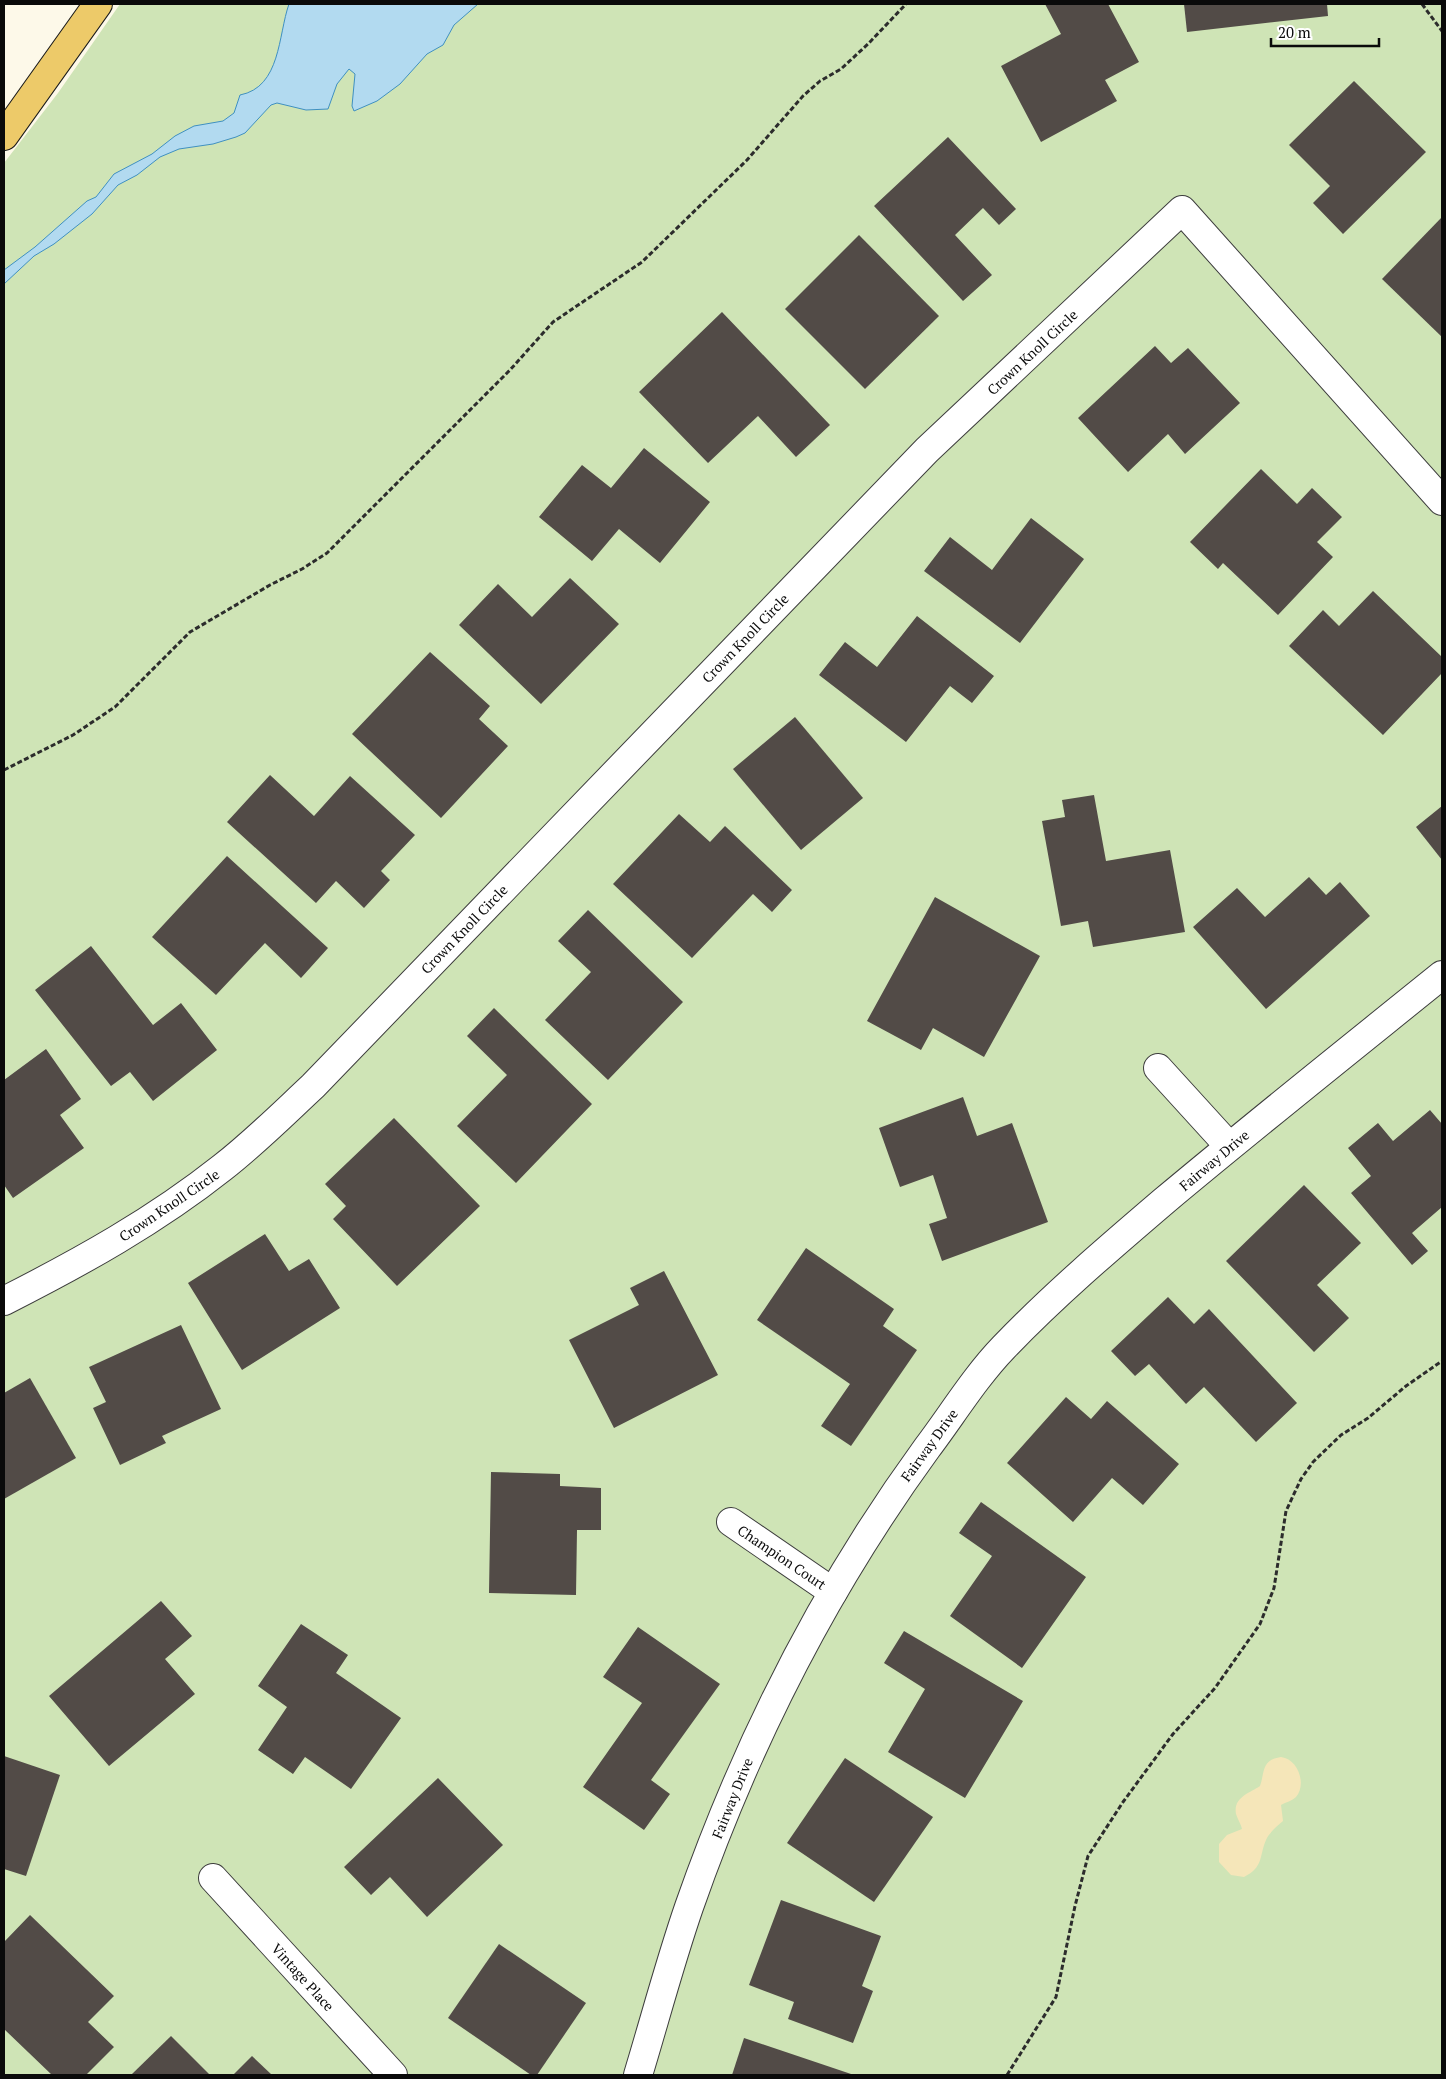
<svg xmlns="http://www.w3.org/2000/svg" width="1446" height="2079" font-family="'PT Serif',serif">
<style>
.green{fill:#cfe4b6}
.sand{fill:#f5e6b9}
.water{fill:#b2daf0;stroke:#3f90c1}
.building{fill:#524b47}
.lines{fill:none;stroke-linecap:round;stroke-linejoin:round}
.minor-casing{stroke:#3d3d3d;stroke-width:30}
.major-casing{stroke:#1b1b1b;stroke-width:30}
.path{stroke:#2c2c2c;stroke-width:3;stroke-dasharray:5 2.5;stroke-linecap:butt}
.minor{stroke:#fff;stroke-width:28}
.major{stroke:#edca69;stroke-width:28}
.labels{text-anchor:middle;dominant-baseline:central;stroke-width:5;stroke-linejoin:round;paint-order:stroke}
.street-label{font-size:14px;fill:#0a0a0a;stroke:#fff}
</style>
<rect width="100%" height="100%" fill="#fdf9e9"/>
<path class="green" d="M120,4H1442V2075H4V163L58,93Z"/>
<path class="sand" d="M1281,1757C1298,1759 1307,1784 1296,1797C1292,1801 1286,1802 1281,1805L1283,1821C1277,1826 1269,1833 1266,1840C1259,1856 1264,1867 1244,1877L1231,1875L1219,1862V1844L1227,1835L1242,1829C1241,1824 1238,1820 1236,1814C1233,1797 1250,1793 1260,1786C1265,1772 1261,1760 1281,1757Z"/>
<path class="water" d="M289,4H478L454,25L443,45L427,54L400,84L377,101L354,111L352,106L355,74L349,69L337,84L328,109L306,110L277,103L271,105L245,133L236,137L213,144L179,149L160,157L137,175L118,185L92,214L54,244L34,256L4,284V270L35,247L87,201L96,197L114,174L152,154L175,136L194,126L223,121L234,113L240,95C281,87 278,35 289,4Z"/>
<g class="building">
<path d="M1045,4H1108L1139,62L1105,80L1117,101L1041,142L1001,66L1061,34Z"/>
<path d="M1184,4H1327L1328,16L1187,32Z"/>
<path d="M1354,81L1426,152L1343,234L1313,203L1330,186L1289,145Z"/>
<path d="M948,137L1016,209L999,225L983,208L955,235L992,275L963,301L874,206Z"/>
<path d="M1442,217V337L1382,279Z"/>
<path d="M859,235L939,316L865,389L785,309Z"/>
<path d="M722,312L830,425L796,457L758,416L708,463L639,392Z"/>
<path d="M1155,346L1171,363L1188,348L1240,403L1185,454L1168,434L1128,472L1078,418Z"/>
<path d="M644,448L710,502L660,563L619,529L592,561L539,517L582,465L611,488Z"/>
<path d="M1261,469L1297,504L1312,488L1342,517L1317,542L1333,557L1278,615L1223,563L1218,569L1190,542Z"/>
<path d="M1031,518L1084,559L1020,643L924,571L950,537L992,570Z"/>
<path d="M570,578L619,624L541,704L459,625L498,584L532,617Z"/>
<path d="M1373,591L1442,657V673L1383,735L1289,646L1323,610L1339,626Z"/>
<path d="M917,616L994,676L972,703L950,686L906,742L819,675L845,642L877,667Z"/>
<path d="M430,652L490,706L479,719L508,746L441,818L352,734Z"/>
<path d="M795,717L863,798L801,850L733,769Z"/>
<path d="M270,775L314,816L350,776L415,835L381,871L390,880L364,908L336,881L316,903L227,822Z"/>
<path d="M1094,795L1106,861L1170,850L1185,932L1093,947L1088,921L1061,926L1042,821L1065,817L1062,800Z"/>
<path d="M1442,806V860L1416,827Z"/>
<path d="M679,814L710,842L725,826L792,890L772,912L753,894L692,958L613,884Z"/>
<path d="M227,856L328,948L301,978L265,943L216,995L152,937Z"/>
<path d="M1309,877L1326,895L1340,882L1370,916L1266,1009L1193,927L1237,888L1265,917Z"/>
<path d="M935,897L1040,956L984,1057L933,1028L921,1050L867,1021Z"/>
<path d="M588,910L683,1002L608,1080L545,1020L591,972L558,941Z"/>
<path d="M91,946L153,1025L181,1003L217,1050L153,1101L130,1072L111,1086L35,990Z"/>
<path d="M494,1008L592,1104L516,1183L457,1126L507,1075L467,1036Z"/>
<path d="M46,1049L81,1099L60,1115L84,1148L13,1198L4,1185V1080Z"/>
<path d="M963,1097L977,1136L1012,1123L1048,1222L942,1261L929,1224L947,1218L933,1175L900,1187L879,1128Z"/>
<path d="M1430,1110L1442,1124V1207L1412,1233L1428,1251L1412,1265L1351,1193L1371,1176L1348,1148L1378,1123L1393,1141Z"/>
<path d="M394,1118L480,1206L397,1286L333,1219L346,1206L325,1184Z"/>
<path d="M1304,1185L1361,1243L1317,1285L1349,1318L1314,1352L1226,1261Z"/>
<path d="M265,1234L289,1271L309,1259L340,1308L242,1370L188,1283Z"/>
<path d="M806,1248L894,1309L883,1326L917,1350L851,1446L821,1426L850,1384L757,1320Z"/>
<path d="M664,1271L718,1375L614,1428L569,1340L639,1305L630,1288Z"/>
<path d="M1168,1297L1194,1324L1209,1309L1297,1403L1256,1442L1204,1387L1186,1404L1149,1364L1135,1376L1111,1351Z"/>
<path d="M181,1325L221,1409L162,1436L166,1443L120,1465L93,1408L106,1402L89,1367Z"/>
<path d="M30,1378L76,1458L4,1499V1393Z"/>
<path d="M1066,1397L1091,1419L1107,1401L1179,1464L1143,1505L1112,1478L1073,1522L1007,1463Z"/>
<path d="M491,1472L560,1474V1486L601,1488V1530H577L576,1595L489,1593Z"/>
<path d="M981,1502L1086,1577L1022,1668L950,1616L992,1556L959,1533Z"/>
<path d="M161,1601L192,1636L165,1659L195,1694L109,1766L49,1696Z"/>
<path d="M301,1624L348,1655L336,1673L401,1718L351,1789L305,1757L293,1774L258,1750L287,1707L258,1686Z"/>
<path d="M638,1627L720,1684L651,1780L670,1794L644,1830L583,1787L642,1703L603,1677Z"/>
<path d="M904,1631L1023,1701L965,1798L888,1752L925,1689L884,1663Z"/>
<path d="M4,1756L60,1775L26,1876L4,1869Z"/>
<path d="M845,1758L933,1817L874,1902L787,1843Z"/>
<path d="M438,1778L503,1845L427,1917L390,1877L371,1895L344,1867Z"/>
<path d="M781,1900L881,1936L862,1986L873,1991L853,2043L788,2019L794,2002L749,1985Z"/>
<path d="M30,1915L114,1996L88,2022L114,2047L86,2075H52L4,2029V1942Z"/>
<path d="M499,1944L586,2003L537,2075H531L448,2018Z"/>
<path d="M171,2036L210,2075H131Z"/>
<path d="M744,2038L854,2075H732Z"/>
<path d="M252,2056L272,2075H233Z"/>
</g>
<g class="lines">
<g class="minor-casing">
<g id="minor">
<path d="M1158,1068L1229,1146"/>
<path d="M4,1301C81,1262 155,1221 223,1167C255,1142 284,1113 313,1086L927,450L1182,210L1442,501"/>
<path d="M731,1522L833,1592"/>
<path d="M213,1878L393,2075"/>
<path d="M638,2075C655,2019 670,1962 689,1907C746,1744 825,1588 927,1448C952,1415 975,1377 1004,1347C1054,1295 1109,1248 1164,1201C1256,1124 1349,1050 1442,975"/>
</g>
</g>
<g class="major-casing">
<path id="major" d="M4,136L98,4"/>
</g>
<g class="path">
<path d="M1422,4L1442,31"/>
<path d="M4,770L73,735L115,707L190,632L270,585L302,569L327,553L510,370L553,322L642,262L747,160L803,96L820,81L841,69L868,44L906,4"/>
<path d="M1007,2075L1056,1997L1075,1906L1088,1856L1123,1802L1173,1734L1215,1688L1260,1624L1274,1588L1286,1511L1301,1479L1313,1462L1341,1435L1368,1418L1406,1386L1442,1361"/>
</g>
<use href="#minor" class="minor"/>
<use href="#major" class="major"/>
</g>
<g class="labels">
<g class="street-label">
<text transform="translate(1032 352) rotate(-43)">Crown Knoll Circle</text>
<text transform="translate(745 638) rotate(-46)">Crown Knoll Circle</text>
<text transform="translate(464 929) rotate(-46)">Crown Knoll Circle</text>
<text transform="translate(1214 1160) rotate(-40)">Fairway Drive</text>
<text transform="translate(169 1205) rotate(-34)">Crown Knoll Circle</text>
<text transform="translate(929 1445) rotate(-54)">Fairway Drive</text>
<text transform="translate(782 1557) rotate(34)">Champion Court</text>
<text transform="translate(732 1798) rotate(-68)">Fairway Drive</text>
<text transform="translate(303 1977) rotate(48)">Vintage Place</text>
</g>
</g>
<rect width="1446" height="2079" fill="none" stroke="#0a0a0a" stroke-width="10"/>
<path d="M1271 38v8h108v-8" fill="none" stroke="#0a0a0a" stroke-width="2.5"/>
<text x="1278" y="38" font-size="15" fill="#0a0a0a" stroke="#ffffff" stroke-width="4" paint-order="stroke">20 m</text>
</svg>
